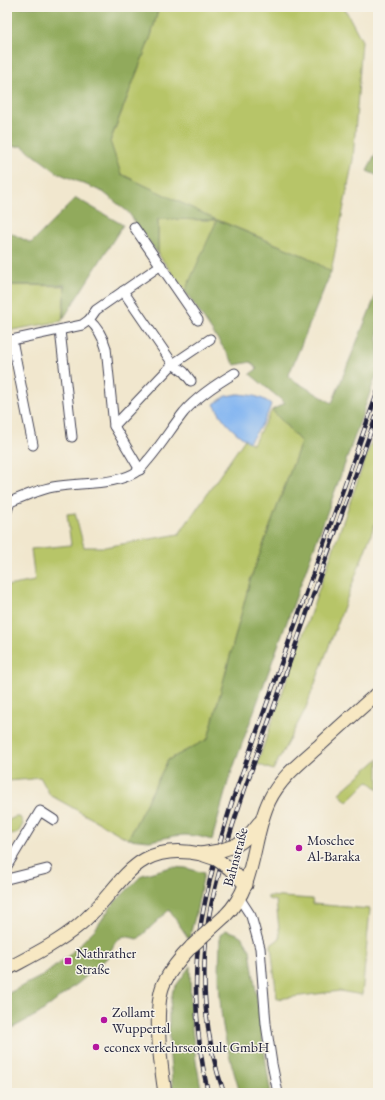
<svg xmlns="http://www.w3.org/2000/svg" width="385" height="1100" font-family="'EB Garamond',serif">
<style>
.green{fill:#b7c568;stroke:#6c7452}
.forest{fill:#91aa5c;stroke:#5a664c}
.water{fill:#84b6f1;stroke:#536c96}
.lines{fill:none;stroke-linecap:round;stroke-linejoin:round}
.street-casing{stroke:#414051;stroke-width:11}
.secondary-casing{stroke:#414051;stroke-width:15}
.street{stroke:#fff;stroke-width:9}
.secondary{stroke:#f7e8c3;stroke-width:13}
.rail-casing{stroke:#22223b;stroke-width:4.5}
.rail{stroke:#f7f3e8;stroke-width:3;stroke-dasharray:9;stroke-linecap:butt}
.secondary-bridge-casing{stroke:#414051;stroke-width:15;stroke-linecap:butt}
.secondary-bridge{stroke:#f7e8c3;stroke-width:13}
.poi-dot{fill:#b5179e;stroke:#f7f3e8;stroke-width:1.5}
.labels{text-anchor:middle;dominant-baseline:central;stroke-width:3;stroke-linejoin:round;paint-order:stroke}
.poi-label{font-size:14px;fill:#22223b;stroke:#f7f3e8;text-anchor:start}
.street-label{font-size:14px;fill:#22223b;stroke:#f7f3e8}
</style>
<rect width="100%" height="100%" fill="#f7f3e8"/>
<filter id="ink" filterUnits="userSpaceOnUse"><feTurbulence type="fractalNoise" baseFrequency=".025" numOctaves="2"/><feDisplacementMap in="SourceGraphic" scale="8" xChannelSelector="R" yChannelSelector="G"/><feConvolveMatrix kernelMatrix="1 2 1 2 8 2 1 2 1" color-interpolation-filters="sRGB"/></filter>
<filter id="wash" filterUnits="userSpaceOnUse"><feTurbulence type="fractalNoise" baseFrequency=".012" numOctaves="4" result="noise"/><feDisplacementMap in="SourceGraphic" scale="16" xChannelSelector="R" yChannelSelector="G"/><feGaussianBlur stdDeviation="0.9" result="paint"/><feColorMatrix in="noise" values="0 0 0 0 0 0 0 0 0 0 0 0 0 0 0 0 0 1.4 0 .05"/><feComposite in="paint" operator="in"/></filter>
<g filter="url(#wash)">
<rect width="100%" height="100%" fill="#f1e7ce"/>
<g class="green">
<path d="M159,7H344L362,41L353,160L331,272L307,257L218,220L185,291L158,254V219L216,220L121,174L110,142L151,36Z"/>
<path d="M7,285L65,286L62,321L7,331Z"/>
<path d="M272,410L301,442L250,581L208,739L168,760L128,839L50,795L40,777L33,778V779L7,781V586L35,581L31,549L71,545L67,514L75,513L84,547H105L179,534L245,439L253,444Z"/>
<path d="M378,423V516L305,710L273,770L257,764Z"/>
<path d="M378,759V789L368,781L347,802L339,793Z"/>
<path d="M15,817H20L23,824L18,833L12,835C7,830 7,826 9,820Z"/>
<path d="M268,896L312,899L313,904L370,909L362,995L340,991L277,999L271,945L280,938L276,901L268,899Z"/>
</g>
<g class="forest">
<path d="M7,7H159L151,36L110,141L121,174L217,220L307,257L331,272L288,377L332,403L378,290V370L346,461L228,782L212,840L197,836L185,835L174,836L150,841L128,839L168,760L208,739L250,581L301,442L272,410L285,403L250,374L257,369L251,362L235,365L185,291L217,220L158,219V254L128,212L103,192L58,173L22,146L7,147Z"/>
<path d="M378,149V176L367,171Z"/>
<path d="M76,198L123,225L63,319L65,285H7V231L31,243Z"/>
<path d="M171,867L186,868L204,873L196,913L189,939L169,910L138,939L124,936L116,941L107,958L81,981L40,1013L7,1031V994L44,975L67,957L96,928L112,905L142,875Z"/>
<path d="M225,930C241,934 243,936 250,950L269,1083L271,1093H240C231,1062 221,1030 220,997C218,976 220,955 220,935Z"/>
<path d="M190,966L191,1020L196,1061L202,1093H173L169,1046V1013L173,990Z"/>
</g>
<path class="water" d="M238,394C250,395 261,396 271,404C267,419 258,430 249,442C233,432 223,421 214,404L226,396Z"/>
</g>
<g filter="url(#ink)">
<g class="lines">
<g class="street-casing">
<g id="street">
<path d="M134,227L198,320"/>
<path d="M123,291L173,364L210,339"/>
<path d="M60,330L72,437"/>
<path d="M12,340L33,445"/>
<path d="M7,341L82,325L89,320"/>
<path d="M114,426L173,364L184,372L191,381"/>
<path d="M140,470L114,426L106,348C103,337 98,328 89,320L96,310L161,265"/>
<path d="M7,511L10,502C24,496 38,490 53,487C79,482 118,486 139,470C143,467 146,462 149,459C162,444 172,427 184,412C197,397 218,383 235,373"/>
<path d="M7,866L40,811L54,820"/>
<path d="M7,879L47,869"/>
<path d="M240,899L251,916L260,948L266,1024L272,1064L278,1093"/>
</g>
</g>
<g class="secondary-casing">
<g id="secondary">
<path d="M234,846C245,841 252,832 259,823"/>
<path d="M229,868L246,885"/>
<path d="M225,916C257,885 251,839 269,801C280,778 301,762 320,745C337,729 354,714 372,698L378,694"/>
<path d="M7,969C31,956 56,944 78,926C122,891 130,839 201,854"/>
<path d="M165,1093C161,1067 153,1006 164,983C171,969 181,957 192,946"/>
</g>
</g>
<use href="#street" class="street"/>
<use href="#secondary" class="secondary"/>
<g class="rail-casing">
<g id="rail">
<path d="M208,1093C196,1038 192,979 201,923C208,881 220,840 233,799L378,391"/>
<path d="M224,1093C205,1040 200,979 208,923C211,900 218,877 224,854C241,795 263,739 283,681C314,591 346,501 378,411"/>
</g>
</g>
<use href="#rail" class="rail"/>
<g class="secondary-bridge-casing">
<g id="secondary-bridge">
<path d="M201,854L219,851L234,846"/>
<path d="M201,854L216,859L229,868"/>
<path d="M192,946L225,916"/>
</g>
</g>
<use href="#secondary-bridge" class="secondary-bridge"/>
</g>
</g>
<g class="poi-dot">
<circle cx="299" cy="848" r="4"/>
<rect x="64" y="957" width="8" height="8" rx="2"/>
<circle cx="104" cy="1020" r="4"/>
<circle cx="96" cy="1047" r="4"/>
</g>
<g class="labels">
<g class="poi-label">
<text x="307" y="840">Moschee<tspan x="307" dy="16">Al-Baraka</tspan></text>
<text x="76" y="953">Nathrather<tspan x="76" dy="16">Straße</tspan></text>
<text x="112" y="1012">Zollamt<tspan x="112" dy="16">Wuppertal</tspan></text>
<text x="104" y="1047">econex verkehrsconsult GmbH</text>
</g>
<g class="street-label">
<text transform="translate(235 857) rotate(-75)">Bahnstraße</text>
</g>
</g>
<rect width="385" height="1100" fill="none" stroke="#f7f3e8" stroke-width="24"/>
</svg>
